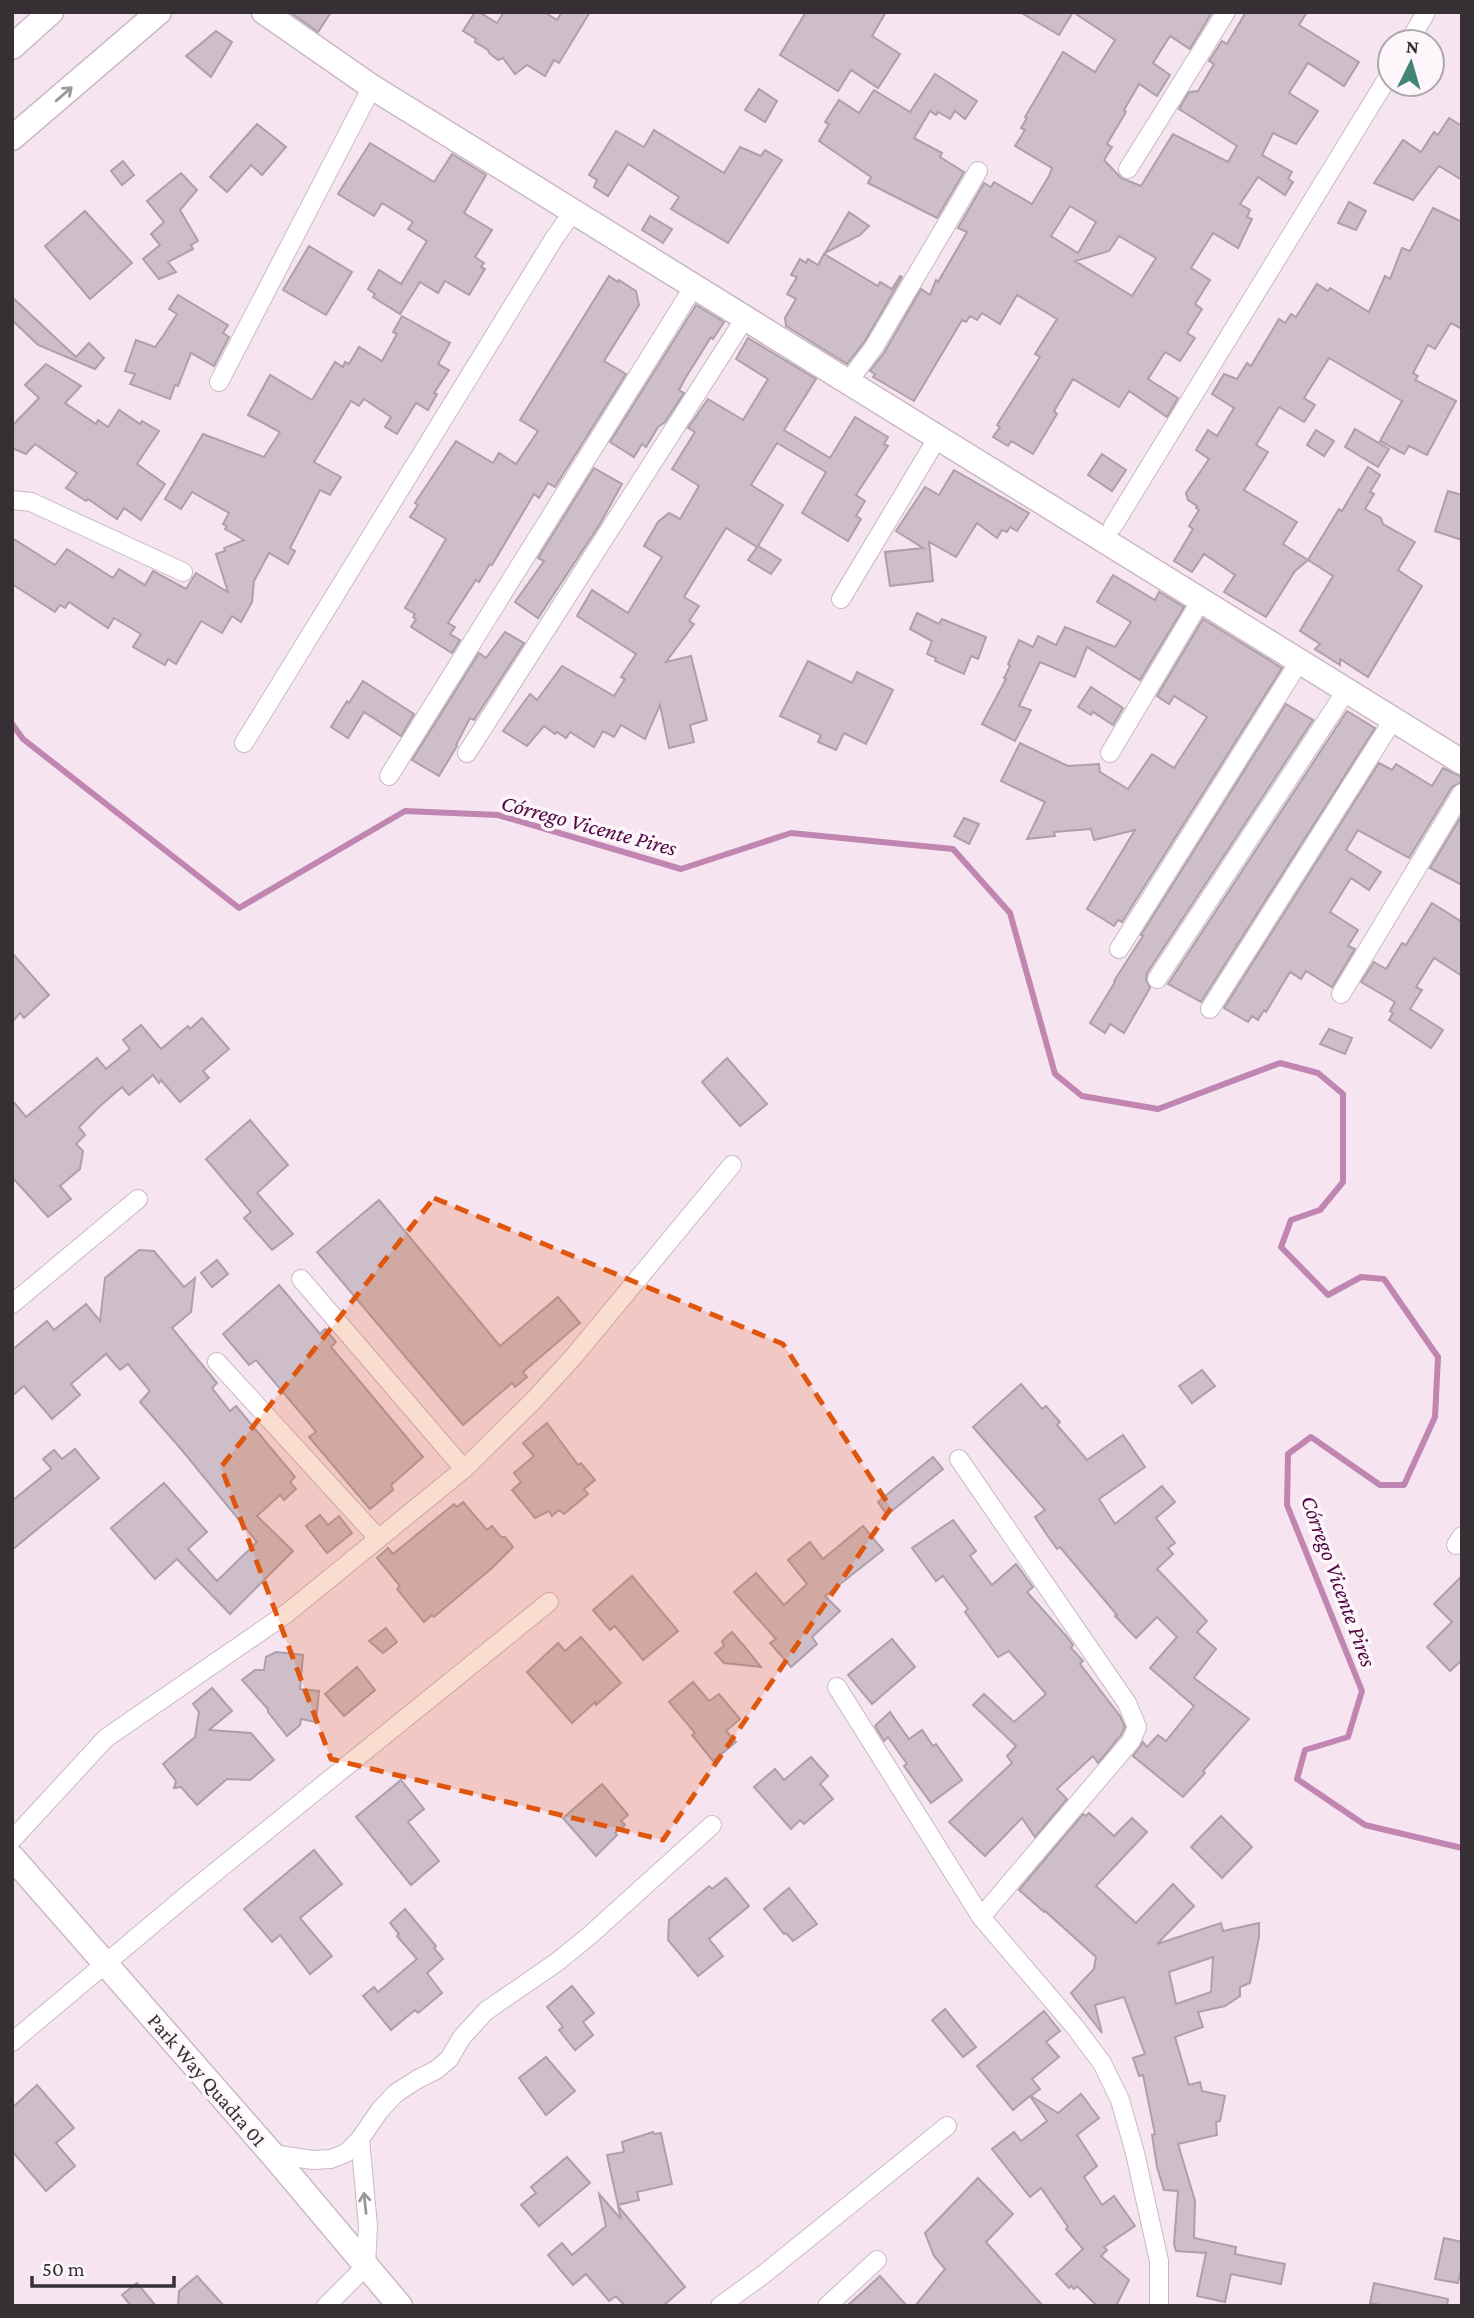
<svg xmlns="http://www.w3.org/2000/svg" width="1474" height="2318" font-family="'Crimson Pro',serif">
<style>
.lines{fill:none;stroke-linecap:round;stroke-linejoin:round}
.stream{stroke:#c085b0;stroke-width:6}
.building{fill:#cebec9;stroke:#af9faa;stroke-width:2;fill-rule:evenodd}
.street-casing{stroke:#cab9c5;stroke-width:20}
.secondary-casing{stroke:#cab9c5;stroke-width:27}
.street{stroke:#fff;stroke-width:18}
.secondary{stroke:#fff;stroke-width:24}
.oneway{stroke:#9a979a}
.marked{fill:#df570e;fill-opacity:0.2;stroke:#df570e;stroke-width:5;stroke-dasharray:14 9;stroke-linejoin:round}
.labels{text-anchor:middle;dominant-baseline:central;stroke-width:7;stroke-linejoin:round;paint-order:stroke}
.street-label{font-size:21px;fill:#362f34;stroke:#fdf6fb}
.water-label{font-size:23px;font-style:italic;fill:#500743;stroke:#fdf6fb}
</style>
<rect width="100%" height="100%" fill="#f6e5f1"/>
<g class="lines">
<path class="stream" d="M12,724L23,739L239,908L405,811L498,815L681,869L791,833L953,849L1010,913L1055,1074L1082,1096L1158,1109L1280,1063L1318,1073L1343,1094V1182L1320,1210L1291,1220L1281,1247L1328,1295L1361,1277L1384,1279L1438,1357L1435,1417L1404,1485H1380L1311,1437L1288,1454L1287,1505L1362,1691L1348,1737L1305,1750L1297,1779L1365,1825L1462,1848"/>
</g>
<g class="building">
<path d="M290,12H331L318,32Z"/>
<path d="M475,12H479L497,23L504,12H544L557,20L562,12H590L559,63L554,60L545,76L527,65L515,74L503,58L498,60L489,53L488,50L475,42L476,39L463,31Z"/>
<path d="M806,12H886L872,36L900,54L878,88L851,70L838,91L780,55Z"/>
<path d="M1020,12H1073L1059,35Z"/>
<path d="M1073,12H1212L1190,49L1170,36L1153,63L1170,75L1157,96L1139,84L1124,110L1126,112L1107,144L1112,147L1104,160L1121,178L1141,186L1173,134L1228,162L1237,146L1179,109L1189,92L1198,91L1214,64L1209,61L1222,41L1227,44L1246,12H1307L1299,25L1359,62L1344,86L1308,63L1289,93L1318,111L1296,144L1273,133L1262,155L1292,172L1288,179L1293,182L1285,195L1258,177L1240,204L1250,210L1247,217L1252,219L1238,248L1213,233L1191,268L1210,280L1195,304L1202,309L1187,333L1195,338L1180,361L1165,352L1148,379L1178,398L1167,417L1129,391L1119,407L1073,379L1054,411L1057,414L1033,454L1011,441L1008,446L993,437L1000,427L997,425L1040,357L1035,354L1057,319L1017,295L1000,324L982,313L977,320L970,316L966,322L962,320L914,401L873,377L875,374L870,371L884,353L921,289L930,295L936,280L938,282L967,232L958,228L984,183L991,187L994,182L1032,204L1049,176L1052,168L1015,146L1025,130L1021,128L1027,118L1025,117L1063,52L1095,72L1115,40ZM1070,206L1096,222L1078,253L1051,236ZM1119,236L1156,258L1132,296L1075,261L1109,251Z"/>
<path d="M216,31L232,42L211,77L186,56Z"/>
<path d="M935,74L977,101L965,119L955,111L950,119L938,112L936,115L930,111L914,138L942,153L940,157L964,172L937,218L868,183L871,177L819,141L829,124L825,122L839,100L859,113L874,90L910,112Z"/>
<path d="M759,89L777,101L765,122L745,110Z"/>
<path d="M1449,118L1462,126V180L1439,166L1413,200L1374,183L1403,140L1421,152L1434,132L1438,135Z"/>
<path d="M257,124L286,147L262,175L251,165L227,192L210,177Z"/>
<path d="M654,130L724,173L740,147L761,156L765,150L782,160L728,243L671,209L679,197L628,164L608,196L594,187L597,180L589,175L616,131L644,147Z"/>
<path d="M370,143L434,182L452,154L486,175L464,213L492,230L475,257L484,263L481,267L485,269L469,295L445,281L438,293L420,282L400,314L373,297L375,294L368,289L379,270L401,284L427,241L408,229L413,222L382,203L374,216L338,194Z"/>
<path d="M123,161L134,175L122,185L111,171Z"/>
<path d="M181,173L197,190L180,210L198,241L191,245L193,249L168,262L176,272L159,279L143,259L160,245L151,234L164,222L147,201Z"/>
<path d="M1349,202L1366,211L1356,230L1338,223Z"/>
<path d="M1433,208L1462,222V329L1451,323L1435,349L1428,345L1413,373L1418,376L1415,380L1456,401L1427,455L1409,446L1404,454L1380,441L1402,401L1329,358L1304,398L1315,405L1304,422L1279,407L1256,445L1268,452L1244,490L1297,522L1283,544L1308,560L1295,571L1266,617L1224,592L1235,575L1204,554L1192,572L1174,561L1193,529L1189,526L1199,510L1196,508L1197,506L1188,500L1186,493L1209,459L1196,450L1208,430L1217,436L1234,408L1212,394L1224,374L1237,379L1247,363L1251,366L1279,319L1285,323L1291,314L1296,317L1317,284L1328,291L1330,288L1369,312L1385,276L1390,279L1402,248L1410,251Z"/>
<path d="M85,211L132,263L90,299L45,246Z"/>
<path d="M849,212L869,226L860,235L825,253Z"/>
<path d="M650,216L672,229L663,243L642,230Z"/>
<path d="M309,246L352,272L326,315L283,290Z"/>
<path d="M824,254L878,286L880,282L892,289L900,276L902,277L865,341L847,364L786,326L785,318L796,299L787,294L797,277L791,275L800,259L806,263L808,259L818,265Z"/>
<path d="M609,276L618,282L619,280L636,291L639,305L604,361L626,374L555,487L548,483L539,498L534,494L492,565L490,564L479,582L476,580L448,623L455,627L450,634L460,640L452,653L411,627L416,619L413,617L415,614L405,608L446,539L410,517L418,505L415,503L456,441L493,463L499,453L516,464L538,431L520,420Z"/>
<path d="M178,295L228,325L223,333L229,337L214,366L191,353L178,386L175,385L170,399L130,384L135,374L125,371L136,340L155,347L163,336L177,314L169,309Z"/>
<path d="M12,297L76,357L89,343L104,358L95,369L38,345L12,320Z"/>
<path d="M696,305L724,322L713,339L711,337L686,377L679,390L684,393L665,422L658,427L646,447L642,444L634,457L610,442Z"/>
<path d="M402,316L450,343L438,364L449,370L434,393L437,394L428,410L416,403L397,434L385,427L391,417L364,399L359,406L351,401L314,462L341,477L330,495L320,490L290,548L295,551L288,564L269,553L254,581L252,602L241,622L232,616L222,633L201,621L176,664L168,659L165,665L133,647L141,634L114,618L108,628L69,602L65,608L60,605L55,612L12,584V538L55,565L67,549L113,578L119,569L145,585L153,571L186,589L196,573L228,592L216,554L225,551L224,548L244,540L225,529L227,526L223,524L229,513L192,492L181,509L165,499L203,434L264,457L280,432L248,415L270,375L312,400L335,362L343,367L345,362L349,364L359,347L382,361L397,334L393,332Z"/>
<path d="M748,338L816,379L784,430L830,458L855,417L888,437L884,444L888,446L856,495L865,501L856,516L861,519L848,541L802,513L826,472L777,443L751,485L783,505L758,546L781,560L771,574L748,560L757,547L726,528L684,597L699,606L689,621L694,624L666,662L691,656L707,720L690,725L694,742L669,748L660,705L645,739L621,725L614,737L603,731L594,747L570,732L566,738L557,732L555,734L544,726L527,746L503,731L530,694L537,700L562,666L614,696L625,679L621,677L636,654L577,616L592,590L628,613L662,557L644,546L658,522L669,513L680,519L699,486L672,469L695,432L688,428L708,399L743,420L768,379L736,359Z"/>
<path d="M46,364L81,386L65,403L96,424L98,420L108,427L119,410L140,424L142,421L159,431L137,464L165,484L141,520L124,508L117,519L88,499L86,501L66,488L77,473L35,444L26,454L12,448V426L39,398L25,385Z"/>
<path d="M1355,429L1389,449L1378,467L1345,447Z"/>
<path d="M1316,430L1334,441L1324,456L1307,445Z"/>
<path d="M1102,454L1126,470L1112,491L1088,475Z"/>
<path d="M1368,467L1380,475L1370,492L1374,494L1365,509L1381,518L1383,524L1415,542L1398,570L1422,586L1368,677L1340,659V665L1315,649L1320,644L1300,631L1333,576L1308,560L1339,509L1342,511Z"/>
<path d="M594,468L622,484L600,524L538,618L515,602L544,561L538,558Z"/>
<path d="M954,470L1029,513L1017,531L1010,527L1007,532L1002,530L997,538L977,523L956,557L929,542L933,581L890,586L885,552L923,548L896,531L925,487L939,495Z"/>
<path d="M1448,491L1462,495V540L1435,531Z"/>
<path d="M1113,575L1155,600L1159,592L1184,607L1140,680L1087,647L1075,677L1040,662L1019,706L1031,710L1015,741L982,724L1006,679L1004,678L1010,666L1008,664L1019,640L1033,647L1038,636L1056,645L1065,627L1115,647L1131,622L1097,602Z"/>
<path d="M917,613L939,624L942,619L986,637L978,659L971,656L964,674L935,661L936,658L927,654L932,641L910,629Z"/>
<path d="M1203,619L1282,668L1122,922L1118,920L1114,926L1087,909L1135,830L1094,840L1091,829L1054,832L1055,836L1027,839L1045,802L1001,781L1020,743L1068,766L1099,764L1100,772L1128,789L1152,754L1174,768L1207,717L1174,696L1169,704L1157,696Z"/>
<path d="M505,632L524,643L474,720L470,718L456,745L457,746L439,776L412,760L479,653L486,658Z"/>
<path d="M808,661L852,683L857,672L893,690L866,744L844,733L836,750L818,742L821,735L780,716Z"/>
<path d="M363,681L414,714L401,736L364,712L348,738L331,727L347,701L349,703Z"/>
<path d="M1091,687L1123,708L1113,725L1093,712L1091,715L1078,707Z"/>
<path d="M1286,704L1313,720L1147,973L1146,979L1150,988L1124,1033L1110,1024L1105,1033L1090,1023L1115,982L1114,981L1143,936L1141,935Z"/>
<path d="M1347,711L1375,728L1201,1002L1168,984Z"/>
<path d="M1379,763L1392,770L1396,764L1432,786L1443,768L1462,777V782L1452,787L1409,858L1358,830L1346,850L1381,872L1369,890L1351,878L1330,912L1358,930L1348,946L1355,949L1332,987L1306,971L1301,979L1290,972L1266,1012L1264,1010L1258,1020L1252,1016L1248,1022L1224,1008Z"/>
<path d="M1462,815V885L1430,868Z"/>
<path d="M964,818L979,824L969,844L954,836Z"/>
<path d="M1432,903L1462,922V976L1434,958L1416,987L1422,990L1410,1009L1443,1030L1431,1048L1389,1020L1393,1013L1390,1011L1395,1002L1361,982L1374,962L1386,969L1402,943L1406,945Z"/>
<path d="M12,953L49,995L24,1018L20,1013L12,1022Z"/>
<path d="M202,1018L229,1049L203,1071L209,1078L180,1102L161,1080L159,1083L153,1075L129,1095L122,1087L99,1107L79,1127L85,1135L76,1144L83,1151L80,1169L60,1186L71,1199L48,1217L12,1177V1100L26,1117L97,1058L106,1069L130,1049L123,1040L141,1025L161,1049L188,1026L190,1029Z"/>
<path d="M1329,1029L1352,1038L1345,1054L1320,1044Z"/>
<path d="M727,1058L767,1104L740,1126L702,1082Z"/>
<path d="M250,1120L288,1165L257,1193L293,1234L272,1250L244,1218L251,1212L206,1159Z"/>
<path d="M379,1200L500,1346L558,1297L580,1323L523,1372L527,1377L515,1387L512,1383L463,1425L317,1252Z"/>
<path d="M139,1250L154,1251L184,1287L195,1278L191,1312L172,1328L217,1383L212,1388L230,1411L236,1406L295,1477L290,1482L296,1489L284,1500L280,1495L257,1516L293,1551L230,1614L177,1559L155,1579L111,1528L164,1483L207,1532L188,1549L217,1581L257,1542L181,1449L140,1402L150,1391L128,1364L120,1370L106,1354L71,1384L80,1395L52,1419L24,1386L12,1396V1350L47,1321L54,1330L86,1304L100,1321L105,1278Z"/>
<path d="M217,1260L228,1274L212,1287L201,1273Z"/>
<path d="M279,1285L320,1334L325,1329L336,1342L331,1347L423,1457L391,1485L393,1490L370,1509L309,1437L316,1432L309,1423L256,1360L249,1365L223,1334Z"/>
<path d="M1202,1370L1215,1386L1192,1403L1179,1386Z"/>
<path d="M1021,1384L1042,1409L1046,1406L1060,1422L1057,1425L1087,1460L1123,1435L1145,1467L1099,1499L1115,1524L1162,1486L1175,1502L1156,1518L1175,1543L1168,1548L1173,1554L1157,1569L1207,1621L1197,1632L1216,1649L1194,1678L1249,1719L1203,1771L1205,1773L1183,1797L1133,1756L1143,1742L1147,1747L1158,1735L1166,1741L1194,1706L1150,1668L1177,1637L1157,1617L1136,1638L1115,1616L1117,1615L1060,1547L1057,1549L1047,1535L1035,1517L1045,1510L973,1427Z"/>
<path d="M547,1423L578,1465L581,1463L595,1480L584,1489L588,1494L564,1514L559,1510L552,1516L549,1511L535,1518L512,1490L521,1482L514,1473L534,1456L523,1443Z"/>
<path d="M75,1449L99,1478L12,1550V1501L50,1470L51,1468L43,1459L54,1450L62,1459Z"/>
<path d="M933,1457L943,1469L887,1515L878,1502Z"/>
<path d="M463,1502L487,1530L492,1526L501,1537H505L513,1547L492,1568L434,1617L432,1615L424,1622L397,1589L400,1586L377,1558L388,1548L393,1554L454,1504L457,1507Z"/>
<path d="M320,1515L328,1525L339,1516L352,1533L327,1553L306,1526Z"/>
<path d="M953,1520L976,1551L970,1556L992,1585L1016,1564L1033,1587L1027,1592L1067,1637L1073,1645L1071,1648L1083,1661L1080,1664L1120,1716L1125,1727L1121,1735L1098,1763L1093,1756L1057,1789L1067,1799L1035,1837L1022,1818L985,1856L949,1822L1012,1763L1007,1756L1016,1746L973,1705L984,1694L1014,1722L1046,1694L1009,1651L998,1657L965,1612L968,1609L943,1576L936,1581L912,1548Z"/>
<path d="M863,1526L883,1550L825,1596L840,1611L812,1637L817,1644L791,1667L770,1643L776,1639L734,1592L756,1573L784,1605L807,1584L788,1560L810,1542L823,1559Z"/>
<path d="M632,1576L678,1631L643,1660L615,1626L610,1630L593,1610Z"/>
<path d="M1462,1576V1660L1450,1671L1427,1647L1452,1622L1434,1604Z"/>
<path d="M386,1628L397,1642L383,1653L369,1641Z"/>
<path d="M732,1632L744,1646L761,1667L724,1663L715,1653L724,1646L722,1641Z"/>
<path d="M581,1637L621,1683L596,1705L595,1702L572,1723L527,1672L558,1643L565,1651Z"/>
<path d="M892,1639L915,1667L872,1704L848,1675Z"/>
<path d="M276,1652L303,1655L300,1689L319,1691L316,1722L301,1719L300,1725L287,1736L268,1712V1709L242,1680L255,1670H264L266,1657Z"/>
<path d="M357,1667L375,1690L344,1716L325,1694Z"/>
<path d="M693,1682L709,1701L719,1694L740,1719L726,1731L736,1742L713,1761L692,1735L695,1733L669,1702Z"/>
<path d="M212,1688L232,1711L209,1730L251,1733L274,1760L250,1780L227,1779L197,1805L181,1787L174,1788L176,1781L163,1764L195,1737L199,1712L193,1704Z"/>
<path d="M890,1712L909,1739L922,1730L933,1746L936,1744L962,1780L931,1803L904,1766L907,1764L888,1737L884,1741L875,1726Z"/>
<path d="M811,1757L828,1776L820,1784L833,1799L804,1824L800,1820L791,1829L754,1787L775,1769L784,1780Z"/>
<path d="M401,1780L424,1809L408,1822L439,1861L411,1885L356,1817Z"/>
<path d="M602,1784L628,1815L621,1821L625,1825L615,1833L617,1835L596,1856L563,1818Z"/>
<path d="M1089,1813L1114,1836L1132,1818L1147,1832L1096,1886L1136,1923L1173,1884L1194,1906L1157,1944L1221,1923L1223,1931L1259,1923V1937L1250,1983L1240,1987V1996L1225,2006L1198,2012L1203,2027L1175,2037L1189,2085L1200,2082L1202,2091L1225,2096L1220,2121L1216,2122L1217,2135L1178,2144L1195,2201L1194,2238L1236,2247L1235,2254L1285,2264L1281,2284L1231,2274L1225,2302L1197,2296L1206,2253L1176,2251L1174,2244L1178,2191L1164,2190L1157,2167L1152,2135L1155,2134L1143,2075L1139,2076L1133,2058L1145,2054L1124,1997L1095,2005L1102,2033L1071,1993L1094,1969L1096,1957L1045,1911L1044,1912L1019,1890L1083,1814L1086,1816ZM1213,1957L1211,1992L1176,2004L1169,1972Z"/>
<path d="M1221,1816L1252,1847L1222,1878L1191,1847Z"/>
<path d="M314,1850L342,1884L300,1918L332,1956L310,1974L280,1935L272,1942L244,1909Z"/>
<path d="M726,1878L749,1906L709,1939L723,1956L698,1976L668,1940L669,1920L709,1886L712,1889Z"/>
<path d="M789,1888L817,1924L793,1941L786,1933L784,1934L764,1909Z"/>
<path d="M405,1909L436,1946L434,1948L443,1959L427,1973L442,1993L418,2013L415,2010L391,2030L363,1996L374,1987L378,1992L417,1959L397,1936L399,1934L390,1923Z"/>
<path d="M572,1986L594,2013L583,2022L593,2035L575,2050L559,2030L563,2027L547,2007Z"/>
<path d="M945,2009L976,2047L963,2057L932,2020Z"/>
<path d="M1044,2011L1060,2031L1046,2042L1059,2057L1032,2079L1040,2089L1031,2096L1058,2113L1081,2094L1099,2118L1077,2135L1097,2166L1084,2177L1102,2205L1114,2196L1135,2226L1104,2247L1107,2250L1101,2256L1129,2280L1116,2306H1097L1077,2286L1074,2289L1071,2286L1069,2288L1056,2274L1083,2249L1066,2229L1068,2227L1041,2188L1030,2197L992,2149L1014,2132L1021,2141L1047,2121L1030,2096L1013,2110L977,2066Z"/>
<path d="M546,2057L575,2091L546,2115L519,2078Z"/>
<path d="M37,2085L74,2128L56,2143L75,2166L46,2191L12,2151V2108Z"/>
<path d="M653,2132L654,2134L661,2133L672,2184L637,2192L639,2200L618,2205L607,2155L624,2152L622,2142Z"/>
<path d="M567,2157L590,2183L539,2226L521,2205L536,2193L531,2187Z"/>
<path d="M978,2178L1013,2214L986,2242L1043,2306H915L945,2269L934,2256L925,2233Z"/>
<path d="M599,2194L621,2219L618,2206L685,2287L663,2306H625L616,2296L609,2301L586,2274L573,2285L548,2255L562,2243L572,2255L606,2226Z"/>
<path d="M1444,2238L1462,2242V2266L1458,2283L1435,2279Z"/>
<path d="M197,2276L224,2306H178L179,2291Z"/>
<path d="M880,2276L907,2306H847L867,2288Z"/>
<path d="M137,2283L156,2306H131L122,2295Z"/>
<path d="M1374,2283L1448,2299L1447,2306H1385L1370,2303Z"/>
</g>
<g class="lines">
<g class="street-casing">
<g id="street">
<path d="M1409,42L1426,12"/>
<path d="M1128,169L1226,12"/>
<path d="M219,382L372,87"/>
<path d="M848,382L874,347L978,171"/>
<path d="M12,500L31,502L183,572"/>
<path d="M1113,526L1390,74"/>
<path d="M841,599L938,437"/>
<path d="M244,743L555,237L573,212"/>
<path d="M467,753L745,318"/>
<path d="M1110,753L1201,600"/>
<path d="M389,776L694,286"/>
<path d="M1119,949L1299,662"/>
<path d="M1157,979L1346,691"/>
<path d="M1341,994L1462,793"/>
<path d="M1210,1009L1393,720"/>
<path d="M301,1279L464,1469"/>
<path d="M12,1304L138,1199"/>
<path d="M217,1362L378,1538"/>
<path d="M959,1459L1127,1703L1137,1727L1131,1741L981,1917L1075,2027L1102,2063L1120,2100L1135,2153L1159,2261V2306"/>
<path d="M1456,1545L1462,1536"/>
<path d="M837,1687L981,1917"/>
<path d="M12,1840L106,1738L286,1614L464,1469L533,1401L575,1355L732,1165"/>
<path d="M12,2042L192,1891L549,1602"/>
<path d="M272,2154L313,2160L331,2159L346,2153L360,2139L380,2110L396,2093L418,2079L436,2070L449,2059L462,2037L486,2011L557,1962L589,1936L712,1825"/>
<path d="M326,2306L366,2266L368,2226L360,2139"/>
<path d="M720,2306L764,2274L947,2126"/>
<path d="M827,2306L877,2260"/>
</g>
</g>
<g class="secondary-casing">
<g id="secondary">
<path d="M264,12L372,87L1462,762"/>
<path d="M12,47L51,12"/>
<path d="M12,138L159,12"/>
<path d="M12,1857L272,2154L400,2306"/>
</g>
</g>
<use href="#street" class="street"/>
<use href="#secondary" class="secondary"/>
</g>
<defs><path id="oneway-shaft" d="M-6 0H5M1.5-3L5.5 0L1.5 3" fill="none" stroke-width="1.6" stroke-linecap="round" stroke-linejoin="round" transform="scale(1.75)"/></defs>
<g class="oneway">
<use href="#oneway-shaft" transform="translate(64 94) rotate(-41)"/>
<use href="#oneway-shaft" transform="translate(365 2203) rotate(-96)"/>
</g>
<path class="marked" d="M434,1198L783,1344L891,1508L663,1840L331,1759L221,1467Z"/>
<g class="labels">
<g class="street-label">
<text transform="translate(207 2080) rotate(49)">Park Way Quadra 01</text>
</g>
<g class="water-label">
<text transform="translate(589 825) rotate(15)">Córrego Vicente Pires</text>
<text transform="translate(1339 1581) rotate(70)">Córrego Vicente Pires</text>
</g>
</g>
<rect width="1474" height="2318" fill="none" stroke="#362f34" stroke-width="28"/>
<g transform="translate(1411 63) rotate(5)"><circle r="33" fill="#fdf6fb" stroke="#ada6ab" stroke-width="2"/>
<path d="M0-5L12 26L0 18L-12 26Z" fill="#428475"/>
<text y="-10" font-size="19" font-weight="bold" text-anchor="middle" fill="#362f34">N</text>
</g>
<path d="M32 2276v10h142v-10" fill="none" stroke="#362f34" stroke-width="3.5"/>
<text x="42" y="2276" font-size="21" fill="#362f34" stroke="#fdf6fb" stroke-width="5" paint-order="stroke">50 m</text>
</svg>
